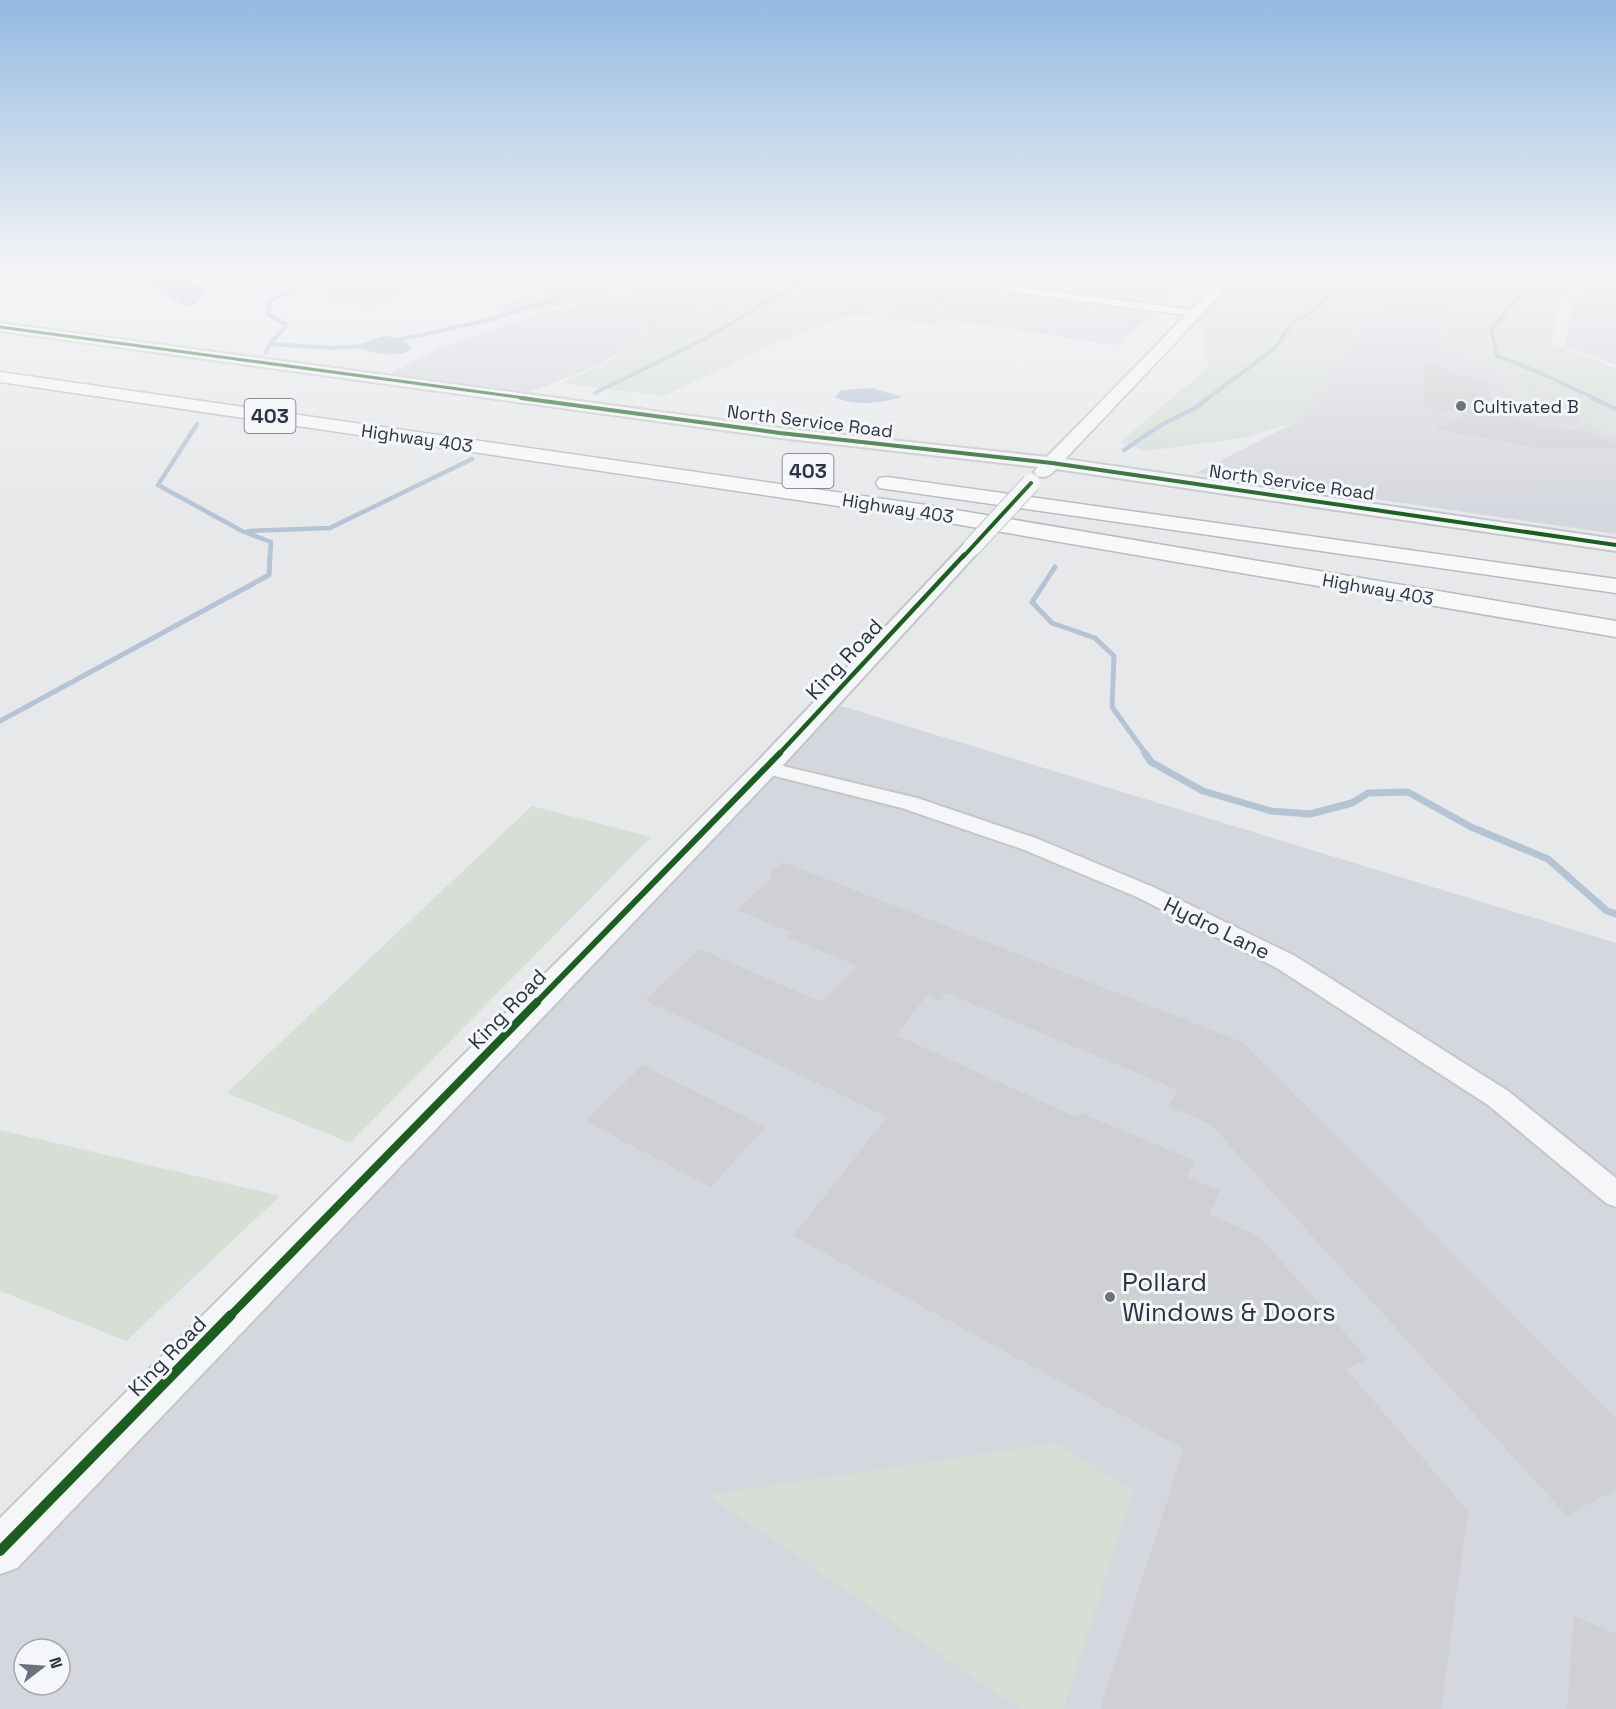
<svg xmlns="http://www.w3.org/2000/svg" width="1616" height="1709" font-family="'Space Grotesk',sans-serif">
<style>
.built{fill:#d4d7dd;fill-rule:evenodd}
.green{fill:#d6ded6}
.water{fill:#b4c4d5}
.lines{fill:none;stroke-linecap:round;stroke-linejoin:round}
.stream-far3{stroke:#b4c4d5;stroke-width:4}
.stream-far2{stroke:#b4c4d5;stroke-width:4.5}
.stream-far1{stroke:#b4c4d5;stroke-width:5}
.stream{stroke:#b4c4d5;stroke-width:7}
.building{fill:#ced0d3}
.minor-casing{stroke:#c4c6c8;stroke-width:4}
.tertiary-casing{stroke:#c4c6c8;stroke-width:4}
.motorway-casing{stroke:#b8bbbf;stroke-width:3}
.minor{fill:#f5f6f7;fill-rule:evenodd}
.tertiary{fill:#f5f6f7;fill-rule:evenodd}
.motorway{fill:#f8f8f8;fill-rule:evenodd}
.tertiary-bridge-casing{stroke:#c4c6c8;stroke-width:20;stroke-linecap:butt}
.tertiary-bridge{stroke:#f5f6f7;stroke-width:18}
.cycleway-far5-casing{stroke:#f4f6f9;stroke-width:5}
.cycleway-far4-casing{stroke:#f4f6f9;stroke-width:6}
.cycleway-far3-casing{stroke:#f4f6f9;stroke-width:8}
.cycleway-far2-casing{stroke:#f4f6f9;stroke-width:10}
.cycleway-far1-casing{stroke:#f4f6f9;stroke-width:11}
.cycleway-casing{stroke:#f4f6f9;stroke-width:14}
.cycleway-far5{stroke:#1b5e20;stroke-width:3}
.cycleway-far4{stroke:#1b5e20;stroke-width:4}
.cycleway-far3{stroke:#1b5e20;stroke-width:4.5}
.cycleway-far2{stroke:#1b5e20;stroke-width:6}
.cycleway-far1{stroke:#1b5e20;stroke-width:8}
.cycleway{stroke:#1b5e20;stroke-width:10}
.poi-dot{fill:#6c737f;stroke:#f4f6f9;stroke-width:2}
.labels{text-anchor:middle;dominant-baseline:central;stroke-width:6;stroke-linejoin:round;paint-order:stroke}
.far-poi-label{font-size:18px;fill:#2b3445;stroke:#f4f6f9;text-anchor:start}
.far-street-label{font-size:18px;fill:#2b3445;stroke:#f4f6f9}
.shield{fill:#f4f6f9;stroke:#676e7b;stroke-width:1.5}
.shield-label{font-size:20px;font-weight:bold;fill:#2b3445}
.street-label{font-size:21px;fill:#2b3445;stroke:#f4f6f9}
.near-poi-label{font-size:26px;fill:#2b3445;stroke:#f4f6f9;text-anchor:start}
</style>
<rect width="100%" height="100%" fill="#e6e8ea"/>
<g class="built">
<path d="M646,273H758L737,295L741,299L657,326L603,363L530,392L389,374L442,347L540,313L638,292Z"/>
<path d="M863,273H1201L1115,345L850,305L841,296Z"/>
<path d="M1396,273H1478L1470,288L1452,305L1444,348L1479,365L1567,398L1582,421L1616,437V534L1196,473L1296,422L1317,400L1330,373L1344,356L1355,333L1377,316L1387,287Z"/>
<path d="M1600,273H1616V365L1564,346L1575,297Z"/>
<path d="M838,705L1616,943V1709H0V1560ZM24,1649H60V1685H24Z"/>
</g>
<g class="green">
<path d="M320,273H646L638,291L533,311L497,312L512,302L551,290L542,283L486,285L488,279L472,274L454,277L369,307L333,300Z"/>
<path d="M758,273H863L841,296L850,305L944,319L935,326L876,317H842L768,346L664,396L562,383L607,363L657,326L740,300L737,295Z"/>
<path d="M1238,273H1396L1387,287L1386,304L1377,316L1355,333L1344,356L1330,373L1317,400L1296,422L1243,438L1146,451L1121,442L1209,366L1199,319Z"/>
<path d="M1478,273H1588L1585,279L1560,298L1552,344L1616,368V437L1582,421L1567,398L1479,365L1444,348L1440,337L1452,305L1470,288Z"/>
<path d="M1513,385L1548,398L1533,402L1555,410L1540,413L1504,399L1518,396L1498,388Z"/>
<path d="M532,806L651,837L350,1143L227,1093Z"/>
<path d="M0,1130L280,1196L126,1341L0,1291Z"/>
<path d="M1057,1443L1134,1492L1063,1709H1020L707,1495Z"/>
</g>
<g class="water">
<path d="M178,278L206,287L209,290L195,304L185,306L150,284L155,282L153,280Z"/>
<path d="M383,336C395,336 403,340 411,347L409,351C395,357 370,355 358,345Z"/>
<path d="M872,388L903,397C881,403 856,407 835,397L841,390Z"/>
</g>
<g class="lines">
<g class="stream-far3">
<path d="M1530,273L1525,290L1491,329L1497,356L1536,371L1596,399"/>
<path d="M392,341L481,322L546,302L599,273"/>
<path d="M270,344L332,348L369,346"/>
<path d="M266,353L270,344L287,325L269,315L270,301L322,273"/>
<path d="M595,393L708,337L817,273"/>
<path d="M1207,399L1275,348L1292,323L1316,310L1344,273"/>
</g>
<g class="stream-far2">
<path d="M1592,398L1616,409"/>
<path d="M197,424L158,485L242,531L271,542L270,557"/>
<path d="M1124,450L1161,425L1195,408L1209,398"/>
<path d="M248,531L330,528L472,459"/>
</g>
<g class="stream-far1">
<path d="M1055,567L1032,602L1052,623L1095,638L1114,656L1112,707L1146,754"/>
<path d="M0,721L269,575L270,555"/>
</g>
<path class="stream" d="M1145,753L1151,762L1203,791L1271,811L1310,814L1352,803L1368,793L1408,792L1471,827L1548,859L1607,911L1616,914"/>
</g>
<g class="building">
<path d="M926,275L962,280L957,284L971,286L942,305L890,298Z"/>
<path d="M1424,360L1460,376L1466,375L1486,383L1495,411L1539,425L1588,432L1616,444V449L1538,448L1434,429L1468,413L1428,409L1429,405L1423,404Z"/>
<path d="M783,862L1242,1042L1616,1418V1489L1567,1516L1210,1124L1168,1106L1178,1090L946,993L940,1001L927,995L896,1035L1078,1118L1081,1113L1195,1161L1187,1177L1220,1191L1209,1214L1259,1236L1368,1359L1346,1369L1468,1511L1441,1709H1100L1184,1449L793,1236L887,1117L645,1000L700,949L821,1002L857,966L788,937L792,933L737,910L773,877L768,875Z"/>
<path d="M643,1065L765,1127L711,1187L585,1121Z"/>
<path d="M1574,1616L1616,1634V1709H1567Z"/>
</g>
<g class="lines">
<g class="minor-casing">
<g id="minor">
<path d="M26,273H42L0,289V282Z"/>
<path d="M1018,273H1030L1016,285L1020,287L1195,310L1201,313L1195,316L1018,293L1005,288V284Z"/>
<path d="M766,762L917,798L1038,839L1153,887L1295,956L1508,1091L1616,1178V1207L1606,1203L1488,1105L1277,968L1137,897L1022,849L902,808L759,772L756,768L759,764Z"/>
</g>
</g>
<g class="tertiary-casing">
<g id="tertiary">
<path d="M1227,273H1241L1065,459L1616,539V551L1056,469C1050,476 1046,478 1037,476L1034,472L1038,467L780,438L0,331V323L780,428L1047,457Z"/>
<path d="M972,541L979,543L982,547L979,551L775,774L17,1568L0,1574V1518L757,762L965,543Z"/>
</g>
</g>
<g class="motorway-casing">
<g id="motorway">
<path d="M0,372L926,505L1616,621V637L926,519L0,382Z"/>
<path d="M887,477L1616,579V593L879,488L876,483L879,478Z"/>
</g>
</g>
<use href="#minor" class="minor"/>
<use href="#tertiary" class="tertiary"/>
<use href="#motorway" class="motorway"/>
<g class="tertiary-bridge-casing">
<path id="tertiary-bridge" d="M972,547L1031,483"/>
</g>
<use href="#tertiary-bridge" class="tertiary-bridge"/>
<g class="cycleway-far5-casing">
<path id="cycleway-far5" d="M0,327L532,399"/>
</g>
<g class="cycleway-far4-casing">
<g id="cycleway-far4">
<path d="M521,398L780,433L1052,463L1616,545"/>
<path d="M963,557L1031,483"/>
</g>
</g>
<g class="cycleway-far3-casing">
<path id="cycleway-far3" d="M779,754L964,555"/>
</g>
<g class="cycleway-far2-casing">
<path id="cycleway-far2" d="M536,1003L780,753"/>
</g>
<g class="cycleway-far1-casing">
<path id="cycleway-far1" d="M230,1316L537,1002"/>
</g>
<g class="cycleway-casing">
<path id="cycleway" d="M0,1551L231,1315"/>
</g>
<use href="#cycleway-far5" class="cycleway-far5"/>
<use href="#cycleway-far4" class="cycleway-far4"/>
<use href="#cycleway-far3" class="cycleway-far3"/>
<use href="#cycleway-far2" class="cycleway-far2"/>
<use href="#cycleway-far1" class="cycleway-far1"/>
<use href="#cycleway" class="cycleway"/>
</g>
<linearGradient id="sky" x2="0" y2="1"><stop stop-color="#93bae0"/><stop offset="0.53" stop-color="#f4f5f6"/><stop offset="1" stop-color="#f4f5f6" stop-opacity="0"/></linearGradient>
<rect width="1616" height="513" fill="url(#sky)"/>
<g class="poi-dot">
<circle cx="1461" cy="406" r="6"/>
<circle cx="1110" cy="1297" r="6"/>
</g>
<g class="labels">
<g class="far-poi-label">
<text x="1473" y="406">Cultivated B</text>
</g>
<g class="far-street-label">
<text transform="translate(810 421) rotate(7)">North Service Road</text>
<text transform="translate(417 438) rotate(8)">Highway 403</text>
<text transform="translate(1292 482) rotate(8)">North Service Road</text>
<text transform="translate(898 508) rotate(9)">Highway 403</text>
<text transform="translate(1378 589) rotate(10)">Highway 403</text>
</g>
<g class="shield">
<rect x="244.5" y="399" width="51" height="34" rx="4.5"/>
<rect x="782.5" y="454" width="51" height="34" rx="4.5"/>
</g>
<g class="shield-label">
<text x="270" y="416">403</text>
<text x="808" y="471">403</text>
</g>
<g class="street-label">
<text transform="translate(844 659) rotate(-47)">King Road</text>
<text transform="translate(1217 928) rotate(26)">Hydro Lane</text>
<text transform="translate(507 1009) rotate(-46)">King Road</text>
<text transform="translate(167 1356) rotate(-46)">King Road</text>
</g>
<g class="near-poi-label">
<text x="1122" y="1282">Pollard<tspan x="1122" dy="30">Windows &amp; Doors</tspan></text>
</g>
</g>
<g transform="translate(42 1667) rotate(73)"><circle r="28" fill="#f4f6f9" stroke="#a4a8b1" stroke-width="1.5"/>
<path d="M0-4.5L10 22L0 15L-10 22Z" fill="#6c737f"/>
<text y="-9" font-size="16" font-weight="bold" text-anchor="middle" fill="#2b3445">N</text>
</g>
</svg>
